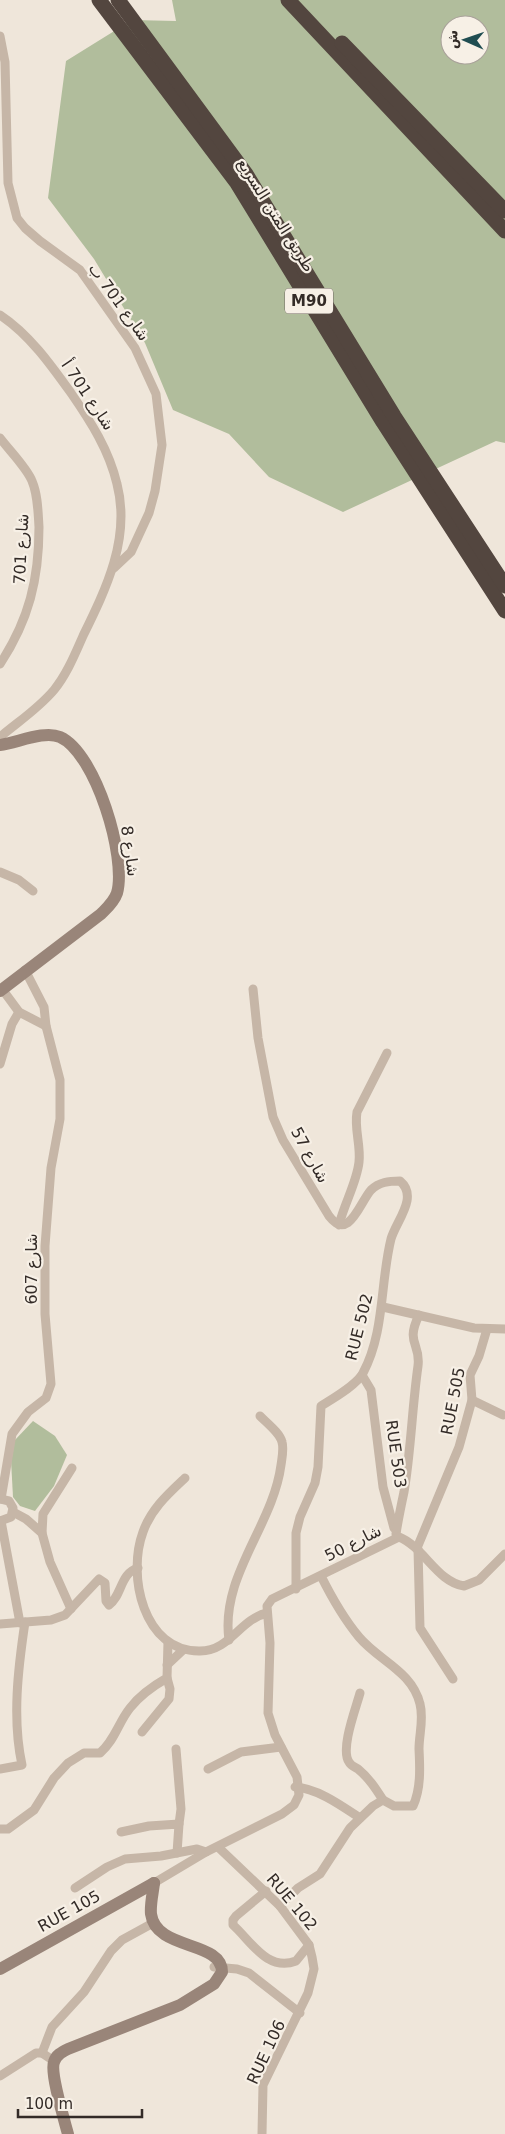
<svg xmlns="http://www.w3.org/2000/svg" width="505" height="2134" font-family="'DejaVu Sans','Noto Naskh Arabic',sans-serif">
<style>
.green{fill:#b1bd9c;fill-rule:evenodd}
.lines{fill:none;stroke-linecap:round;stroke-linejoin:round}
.street{stroke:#c6b6a7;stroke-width:9}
.secondary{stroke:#998579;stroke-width:12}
.highway{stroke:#53463f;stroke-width:15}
.labels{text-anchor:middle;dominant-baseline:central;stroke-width:4.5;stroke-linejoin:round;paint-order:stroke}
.shield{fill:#f7f0e6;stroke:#6e6660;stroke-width:1}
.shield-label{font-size:15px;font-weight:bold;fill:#332b27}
.street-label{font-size:16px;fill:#332b27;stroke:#f7f0e6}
</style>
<rect width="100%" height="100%" fill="#efe6da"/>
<g class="green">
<path d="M172,0H505V443L496,441L343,512L269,477L229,434L173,410L145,343L94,259L48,198L66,61L132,20L176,21ZM450,25H480V55H450Z"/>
<path d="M33,1421L55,1436L67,1455L54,1486L35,1511L20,1506L13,1497L11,1460L14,1441Z"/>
</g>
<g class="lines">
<g class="street">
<path d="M0,36L5,62L8,183L17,218L25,228L40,241L80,270L135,348L156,394L162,445L155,491L149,513L131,552L114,568"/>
<path d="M0,315C29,334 51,365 71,393C91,422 109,450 117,484C131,538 106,589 83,636C75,654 67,674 54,690C38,709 19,721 0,737"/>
<path d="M0,438C9,450 27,468 32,481C38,495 38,512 39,527C39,579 29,620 0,664"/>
<path d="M0,872L19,880L33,891"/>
<path d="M2,989L19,1012L46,1026"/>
<path d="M253,989L258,1038L273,1117L283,1140L329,1216C349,1242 360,1202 371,1190C379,1182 389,1181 400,1181C419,1197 396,1221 391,1239C380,1283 385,1332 363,1373C357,1385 332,1399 321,1406L318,1467L315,1483L300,1517L296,1533V1589"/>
<path d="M0,1064L12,1024L19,1012"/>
<path d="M339,1225C344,1204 357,1182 359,1162C361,1145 354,1129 357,1112L387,1053"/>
<path d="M383,1307L474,1328L505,1329"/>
<path d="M362,1375L371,1390L383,1487L394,1528"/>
<path d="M472,1400L503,1415"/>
<path d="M185,1478C168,1494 151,1509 143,1532C127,1575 143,1652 200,1651C230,1651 240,1619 267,1613"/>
<path d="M0,1499L9,1501L13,1508L11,1517L0,1521"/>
<path d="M1,1499L12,1434L28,1412L46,1398L51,1384L45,1314V1246L51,1168L60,1119V1080L46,1026L44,1007L25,970"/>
<path d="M13,1512L26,1519L42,1533L50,1562L71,1609"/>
<path d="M1,1521L20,1623"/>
<path d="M42,1533L43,1514L72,1468"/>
<path d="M396,1534C398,1520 401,1506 404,1492C411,1451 412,1408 418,1366C421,1343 405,1344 419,1315"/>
<path d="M417,1548L459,1447L472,1400L470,1375L479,1356L487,1329"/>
<path d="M418,1549L420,1628L453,1679"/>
<path d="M0,1624L51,1620L65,1615L99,1579L105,1583L106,1601L109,1605C122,1596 120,1573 138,1568"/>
<path d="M229,1640C220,1576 273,1526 281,1465C282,1458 284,1449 282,1442C280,1433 267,1423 260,1416"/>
<path d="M167,1665L183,1650"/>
<path d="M360,1693C356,1708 340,1749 349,1762C351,1766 355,1767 358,1769C369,1778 376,1789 383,1800"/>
<path d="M142,1732L169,1699L170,1689L167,1678"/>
<path d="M176,1749L181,1809L179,1824"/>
<path d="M0,1769L22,1765C12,1719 18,1669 25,1622"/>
<path d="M208,1769L241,1752L281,1747"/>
<path d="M295,1787C317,1788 342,1806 360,1818"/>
<path d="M0,1829H8L34,1810L54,1778L68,1763L84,1753H100C115,1740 118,1723 130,1708C140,1695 153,1686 167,1678L168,1642"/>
<path d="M121,1832L149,1826L179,1824L177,1853"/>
<path d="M218,1847L280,1906L309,1945L312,1957L314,1969L308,1993L263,2085L262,2134"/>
<path d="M154,1883L206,1852L282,1814L294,1805L299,1795L297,1777L275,1735L268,1713L270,1643L267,1606L272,1599L399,1537C424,1547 437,1582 464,1586L479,1580L505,1554"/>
<path d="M75,1888L107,1867L125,1859L161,1856L197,1849L206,1852"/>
<path d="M266,1891L236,1916L233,1920V1925C251,1941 267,1972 296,1961L309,1945"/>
<path d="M280,1906L298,1888L320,1874L350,1828L373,1806L383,1800L394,1806H413C421,1789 420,1768 419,1749C419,1734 424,1719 420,1704C412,1671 379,1661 359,1637C344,1619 332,1598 321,1576"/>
<path d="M214,1967L237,1969L249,1973L300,2013"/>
<path d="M42,2053L52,2027L84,1992L111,1951L122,1940L153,1923"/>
<path d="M0,2076L36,2053H42L54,2061"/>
</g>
<g class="secondary">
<path d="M0,745C17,743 44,730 60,737C96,753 127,858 117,893C114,902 107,908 101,914L0,991"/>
<path d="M0,1969L154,1883"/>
<path d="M68,2134C64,2119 50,2073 54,2062C56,2055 62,2052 68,2049L180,2005L214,1984L222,1972C222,1940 156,1951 151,1914C150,1904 153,1893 154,1883"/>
</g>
<g class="highway">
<path d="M99,0L237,183L383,422L505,611"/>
<path d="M118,0L246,174L394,416L505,586"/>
<path d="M288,0L505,231"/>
<path d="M342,43L505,211"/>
</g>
</g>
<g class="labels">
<rect class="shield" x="285" y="288.5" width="48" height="25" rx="4"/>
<g class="shield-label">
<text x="309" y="301">M90</text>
</g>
<g class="street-label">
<text transform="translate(276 215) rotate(58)">طريق المتن السريع</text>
<text transform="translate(119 302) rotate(54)">شارع 701 ب</text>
<text transform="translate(88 395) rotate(56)">شارع 701 أ</text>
<text transform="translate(21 549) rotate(-87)">شارع 701</text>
<text transform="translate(130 851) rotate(82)">شارع 8</text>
<text transform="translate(310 1155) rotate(61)">شارع 57</text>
<text transform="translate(31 1269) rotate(-90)">شارع 607</text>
<text transform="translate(359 1327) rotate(-76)">RUE 502</text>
<text transform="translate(453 1401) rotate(-79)">RUE 505</text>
<text transform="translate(396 1454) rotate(82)">RUE 503</text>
<text transform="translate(353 1543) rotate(-27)">شارع 50</text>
<text transform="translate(292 1902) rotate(50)">RUE 102</text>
<text transform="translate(69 1911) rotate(-29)">RUE 105</text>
<text transform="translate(266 2052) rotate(-65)">RUE 106</text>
</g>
</g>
<g transform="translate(465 40) rotate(272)"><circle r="24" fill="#f7f0e6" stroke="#a9a19a"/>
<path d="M0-4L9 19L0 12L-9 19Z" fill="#204d51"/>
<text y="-8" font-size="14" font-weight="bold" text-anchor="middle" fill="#332b27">ش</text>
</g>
<path d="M18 2109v8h124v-8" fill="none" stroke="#332b27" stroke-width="2.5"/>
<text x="25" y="2109" font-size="15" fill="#332b27" stroke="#f7f0e6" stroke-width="4" paint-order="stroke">100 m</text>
</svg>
